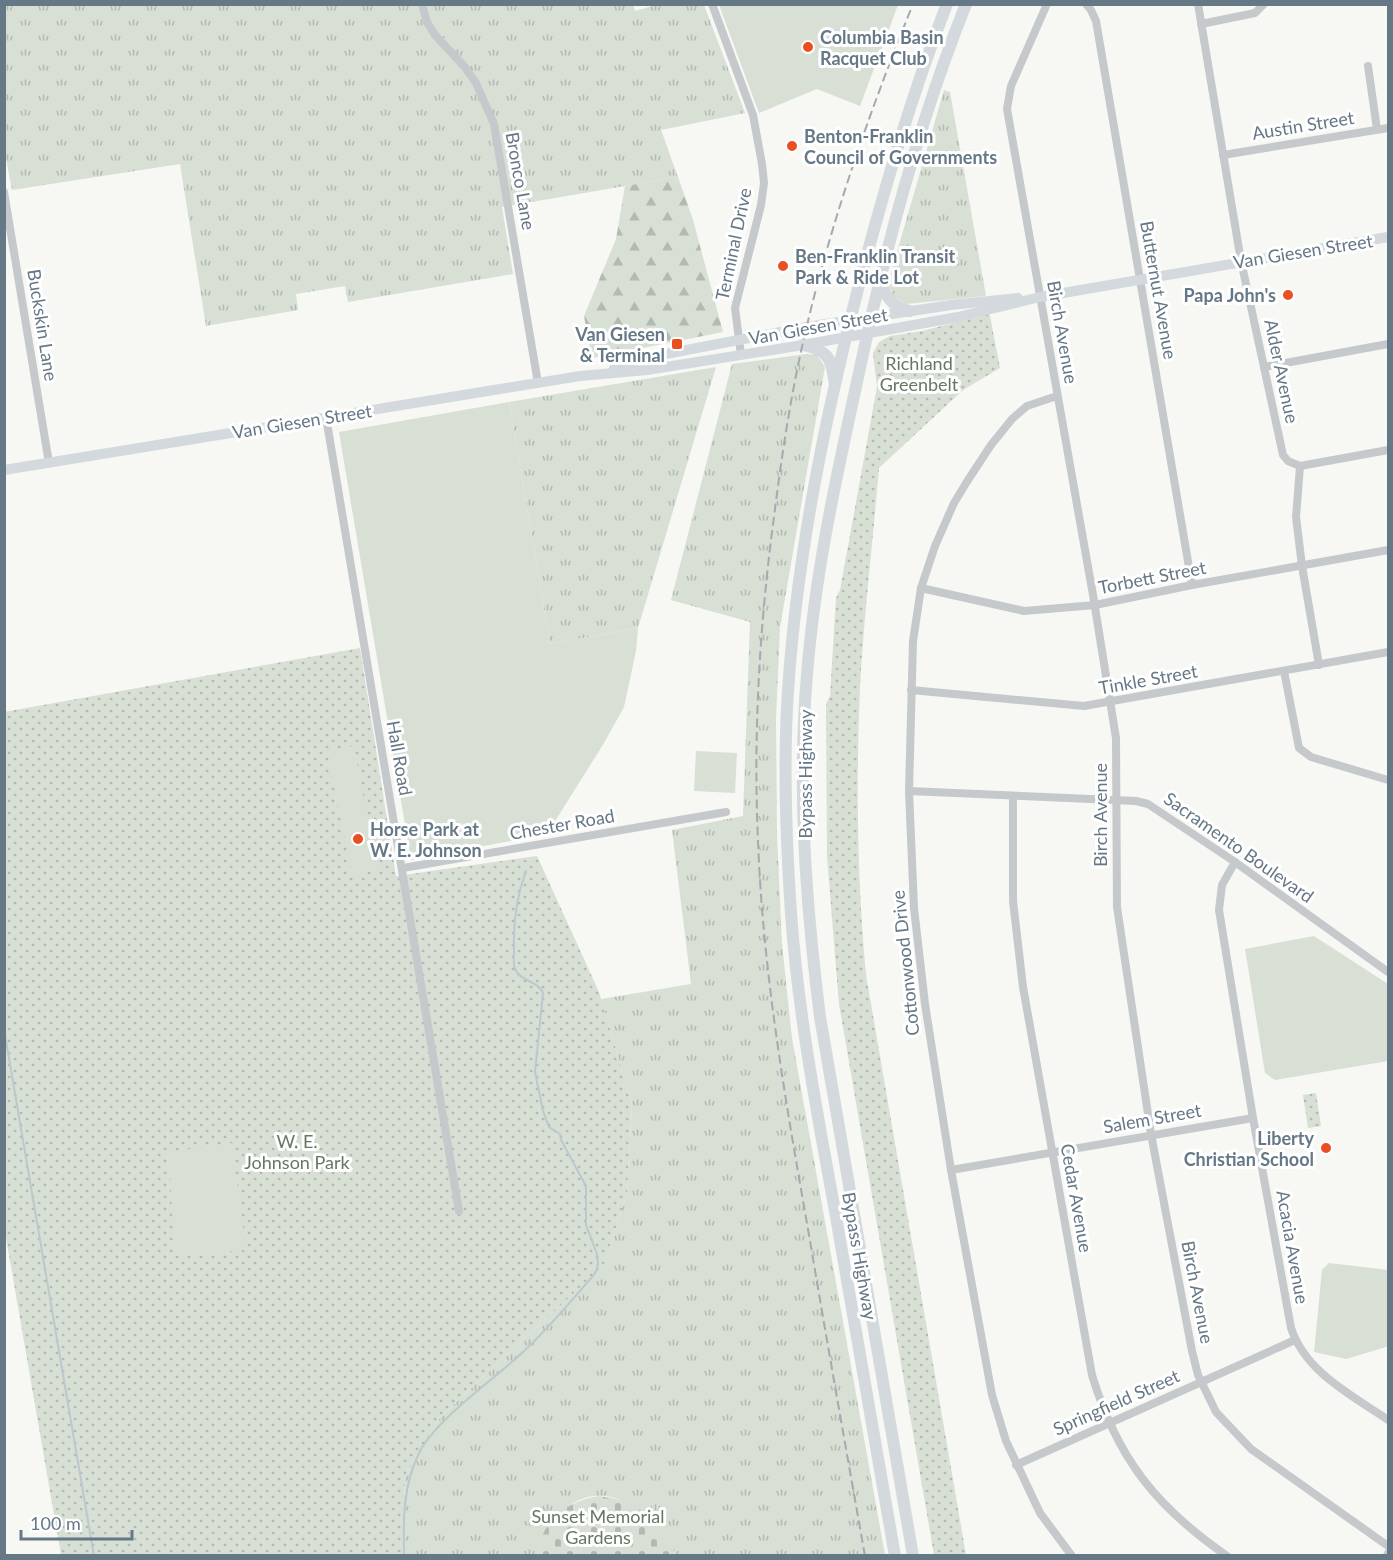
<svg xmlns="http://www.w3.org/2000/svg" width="1393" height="1560" font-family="Lato,sans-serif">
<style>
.grass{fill:url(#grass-tufts)}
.forest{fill:url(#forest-firs)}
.cemetery{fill:url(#cemetery-stones)}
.park{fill:url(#park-dots)}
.pitch{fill:#d8dfd5}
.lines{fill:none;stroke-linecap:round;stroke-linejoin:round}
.stream{stroke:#bcc8cc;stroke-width:2}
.minor{stroke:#c5c9cc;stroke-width:8}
.major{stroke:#d4d9dd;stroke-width:10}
.highway{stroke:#d4d9dd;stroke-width:12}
.rail{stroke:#a3aab0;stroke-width:2;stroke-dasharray:9 4.5;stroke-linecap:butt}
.poi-dot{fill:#ea4f21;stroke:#fff;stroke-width:2}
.labels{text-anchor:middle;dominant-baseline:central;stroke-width:6;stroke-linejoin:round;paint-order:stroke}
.poi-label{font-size:18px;font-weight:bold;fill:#657886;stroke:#fff;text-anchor:start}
.street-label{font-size:18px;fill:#657886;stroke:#fff}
.park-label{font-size:18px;fill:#657860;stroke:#fff}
</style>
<defs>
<pattern id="grass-tufts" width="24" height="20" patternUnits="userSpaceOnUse" patternTransform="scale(1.5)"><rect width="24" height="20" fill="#d8dfd5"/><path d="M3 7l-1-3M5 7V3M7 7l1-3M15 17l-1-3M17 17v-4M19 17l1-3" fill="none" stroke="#b3bab2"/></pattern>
<pattern id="forest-firs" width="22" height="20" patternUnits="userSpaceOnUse" patternTransform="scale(1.5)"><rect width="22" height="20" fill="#d8dfd5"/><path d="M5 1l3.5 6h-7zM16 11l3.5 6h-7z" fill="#b3bab2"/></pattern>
<pattern id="cemetery-stones" width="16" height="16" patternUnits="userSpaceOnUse" patternTransform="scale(1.5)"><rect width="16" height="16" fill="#d8dfd5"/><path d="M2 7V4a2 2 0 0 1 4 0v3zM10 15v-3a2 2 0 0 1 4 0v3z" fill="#b3bab2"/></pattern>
<pattern id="park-dots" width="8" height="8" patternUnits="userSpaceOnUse" patternTransform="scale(1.5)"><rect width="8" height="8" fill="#d8dfd5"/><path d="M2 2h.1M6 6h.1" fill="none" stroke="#b3bab2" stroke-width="1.8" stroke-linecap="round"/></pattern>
</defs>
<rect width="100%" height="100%" fill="#f7f7f4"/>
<g class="grass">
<path d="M633,4L635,11L656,5H704L745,113L661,130L678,177L502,207L513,274L348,302L345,286L296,294L298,310L206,326L180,164L12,190L4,148V5Z"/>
<path d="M944,90L950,92L986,296L906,304L894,297L888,283Z"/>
<path d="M807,354L817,355L825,367L780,627L776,718L777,834L782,944L792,1038L885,1555H676C653,1513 602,1470 559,1515C547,1527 539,1538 540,1555L402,1556L405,1476L441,1416L604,1265L627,1193L632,1104L601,999L691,984L672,830L743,816L750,622L671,600L732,364Z"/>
<path d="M716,367L638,628L550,644L509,402Z"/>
</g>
<path class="forest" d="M678,177L693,220L723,332L592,358L584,316L616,239L625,186Z"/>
<path class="cemetery" d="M599,1496C610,1498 622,1499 632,1504C650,1515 666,1537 676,1555H540C538,1521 568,1501 599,1496Z"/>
<g class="park">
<path d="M988,314L990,316L1000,368L963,390L879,468C873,540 864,614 860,687C856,782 857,879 866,975L966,1555H934L839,1004L827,857L826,704L830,696L836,598L840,590L877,387L873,353L879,342L890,336L922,331Z"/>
<path d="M360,648L396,876L537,856L599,992L632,1104L627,1193L604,1265L441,1416L405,1476L402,1555H61L5,1232L4,712Z"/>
<path d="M1316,1093L1321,1126L1308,1128L1303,1095Z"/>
</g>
<g class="pitch">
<path d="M719,5V4L898,5L860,106L817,89L759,113Z"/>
<path d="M509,402L550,644L638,628L636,651L624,707L604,743L547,834L411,860L339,432Z"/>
<path d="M354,746L377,870L352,876L327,751Z"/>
<path d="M696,751L737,753L735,793L694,791Z"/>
<path d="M1314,936L1388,984V1061L1275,1080L1265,1073L1245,949Z"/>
<path d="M232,1143L246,1250L174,1256L169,1152Z"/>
<path d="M1329,1263L1388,1270V1344L1386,1347L1346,1359L1314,1352L1322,1270Z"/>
</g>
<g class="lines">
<g class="stream">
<path d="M4,1029L94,1556"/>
<path d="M404,1556C403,1521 403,1485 419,1453C436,1419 495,1379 524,1351C548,1329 570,1302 592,1277L597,1270L598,1262L597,1254L586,1225V1186L561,1140L560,1134L549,1127L543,1111L535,1072L543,993C538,981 520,981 515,969C513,964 514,956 514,950C513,922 516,898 526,871"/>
</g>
<g class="minor">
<path d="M422,4L427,22L435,35L464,66L476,83L494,124L538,383"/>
<path d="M712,4L753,115L762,164L764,183L761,205L735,308L741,355"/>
<path d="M1047,4L1011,86L1007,109L1093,595L1116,738L1117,907L1151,1134L1192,1351L1198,1375L1216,1412L1251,1449L1388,1546"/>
<path d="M1086,4L1091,10L1096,21L1192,585"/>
<path d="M1198,4L1241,261L1283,455L1288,461L1300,466L1296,517L1302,566L1319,665"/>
<path d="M1201,24L1255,13L1264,4"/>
<path d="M1368,66L1377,129"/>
<path d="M1223,155L1388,128"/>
<path d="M4,192L49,463"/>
<path d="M1264,367L1388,344"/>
<path d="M1057,396L1027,406L1012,419L991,445L968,480L954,503L935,546L921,588L913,641L909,791L914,908L925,1004L951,1170L992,1395L1006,1441L1040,1513L1072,1556"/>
<path d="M326,417L459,1211"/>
<path d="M1300,466L1388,450"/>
<path d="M921,588L1024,611L1095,605L1192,585L1388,550"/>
<path d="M1284,671L1299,748L1311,757L1388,780"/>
<path d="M911,690L1084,706L1388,652"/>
<path d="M909,791L1136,801L1148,804L1235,862L1388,972"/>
<path d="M1013,797V901L1023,987L1092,1375C1117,1458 1156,1507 1227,1556"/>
<path d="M1235,862L1222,885L1219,910L1253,1118L1291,1328C1306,1373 1352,1395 1388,1420"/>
<path d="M403,868L726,812"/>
<path d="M951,1170L1253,1118"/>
<path d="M1016,1465L1295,1340"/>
<path d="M1387,1556L1388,1553"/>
</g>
<g class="major">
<path d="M614,368L645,358L806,327L951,305L1018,298"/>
<path d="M4,470L580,376L647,370L803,345L958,317L1040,297L1388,237"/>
</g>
<g class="highway">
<path d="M881,279C884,296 892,307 910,311"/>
<path d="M803,345C826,350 832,357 834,380"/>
<path d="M895,1556C875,1441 855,1326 835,1211C817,1113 798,1013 791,913C786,840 783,764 788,691C797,554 825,418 859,285C884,190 911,96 947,4"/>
<path d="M913,1556L820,1017C806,904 797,788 807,675C815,571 838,469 860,368C886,245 919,122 966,4"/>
</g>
<path class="rail" d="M865,1556C846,1449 827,1342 809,1235C786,1104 763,974 758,841C753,730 760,619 775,509C783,446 793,382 808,321C834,213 871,108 913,4"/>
</g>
<g class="poi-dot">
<circle cx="808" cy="47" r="6"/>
<circle cx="792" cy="146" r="6"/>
<circle cx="783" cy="266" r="6"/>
<circle cx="1288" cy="295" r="6"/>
<rect x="671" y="338" width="12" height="12" rx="3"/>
<circle cx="358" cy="839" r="6"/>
<circle cx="1326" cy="1148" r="6"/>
</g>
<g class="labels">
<g class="poi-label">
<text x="820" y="37">Columbia Basin<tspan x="820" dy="21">Racquet Club</tspan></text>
<text x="804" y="136">Benton-Franklin<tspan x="804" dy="21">Council of Governments</tspan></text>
<text x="795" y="256">Ben-Franklin Transit<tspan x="795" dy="21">Park &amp; Ride Lot</tspan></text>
<text x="1276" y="295" text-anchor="end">Papa John's</text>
<text x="665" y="334" text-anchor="end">Van Giesen<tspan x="665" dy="21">&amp; Terminal</tspan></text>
<text x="370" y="829">Horse Park at<tspan x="370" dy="21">W. E. Johnson</tspan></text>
<text x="1314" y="1138" text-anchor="end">Liberty<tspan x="1314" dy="21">Christian School</tspan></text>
</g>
<g class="street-label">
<text transform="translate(1303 125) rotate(-9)">Austin Street</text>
<text transform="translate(521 181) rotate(80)">Bronco Lane</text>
<text transform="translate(733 244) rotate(-78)">Terminal Drive</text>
<text transform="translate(1303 251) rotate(-9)">Van Giesen Street</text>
<text transform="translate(1159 290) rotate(80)">Butternut Avenue</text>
<text transform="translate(43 325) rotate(81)">Buckskin Lane</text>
<text transform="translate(818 326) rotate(-10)">Van Giesen Street</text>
<text transform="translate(1063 332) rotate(80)">Birch Avenue</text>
<text transform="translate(1282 371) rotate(78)">Alder Avenue</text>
<text transform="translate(302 421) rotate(-9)">Van Giesen Street</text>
<text transform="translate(1152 577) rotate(-11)">Torbett Street</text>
<text transform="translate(1148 679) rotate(-10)">Tinkle Street</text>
<text transform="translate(400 758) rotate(80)">Hall Road</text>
<text transform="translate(805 774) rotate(-90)">Bypass Highway</text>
<text transform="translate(1100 815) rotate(-90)">Birch Avenue</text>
<text transform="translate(562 824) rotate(-10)">Chester Road</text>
<text transform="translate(1239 847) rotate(35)">Sacramento Boulevard</text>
<text transform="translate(905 963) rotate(-96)">Cottonwood Drive</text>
<text transform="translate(1152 1118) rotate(-10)">Salem Street</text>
<text transform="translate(1077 1198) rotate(80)">Cedar Avenue</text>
<text transform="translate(1293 1247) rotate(80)">Acacia Avenue</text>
<text transform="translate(860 1256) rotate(80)">Bypass Highway</text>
<text transform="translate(1198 1292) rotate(79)">Birch Avenue</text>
<text transform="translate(1116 1402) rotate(-24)">Springfield Street</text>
</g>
<g class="park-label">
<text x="919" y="363">Richland<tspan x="919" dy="21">Greenbelt</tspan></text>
<text x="297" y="1141">W. E.<tspan x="297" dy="21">Johnson Park</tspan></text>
<text x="598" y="1516">Sunset Memorial<tspan x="598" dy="21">Gardens</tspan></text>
</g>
</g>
<rect width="1393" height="1560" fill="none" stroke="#657886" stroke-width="12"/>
<path d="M21 1530v9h111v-9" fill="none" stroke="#657886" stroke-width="3"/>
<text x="30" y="1530" font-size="18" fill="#657886" stroke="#ffffff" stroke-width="4.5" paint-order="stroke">100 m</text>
</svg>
